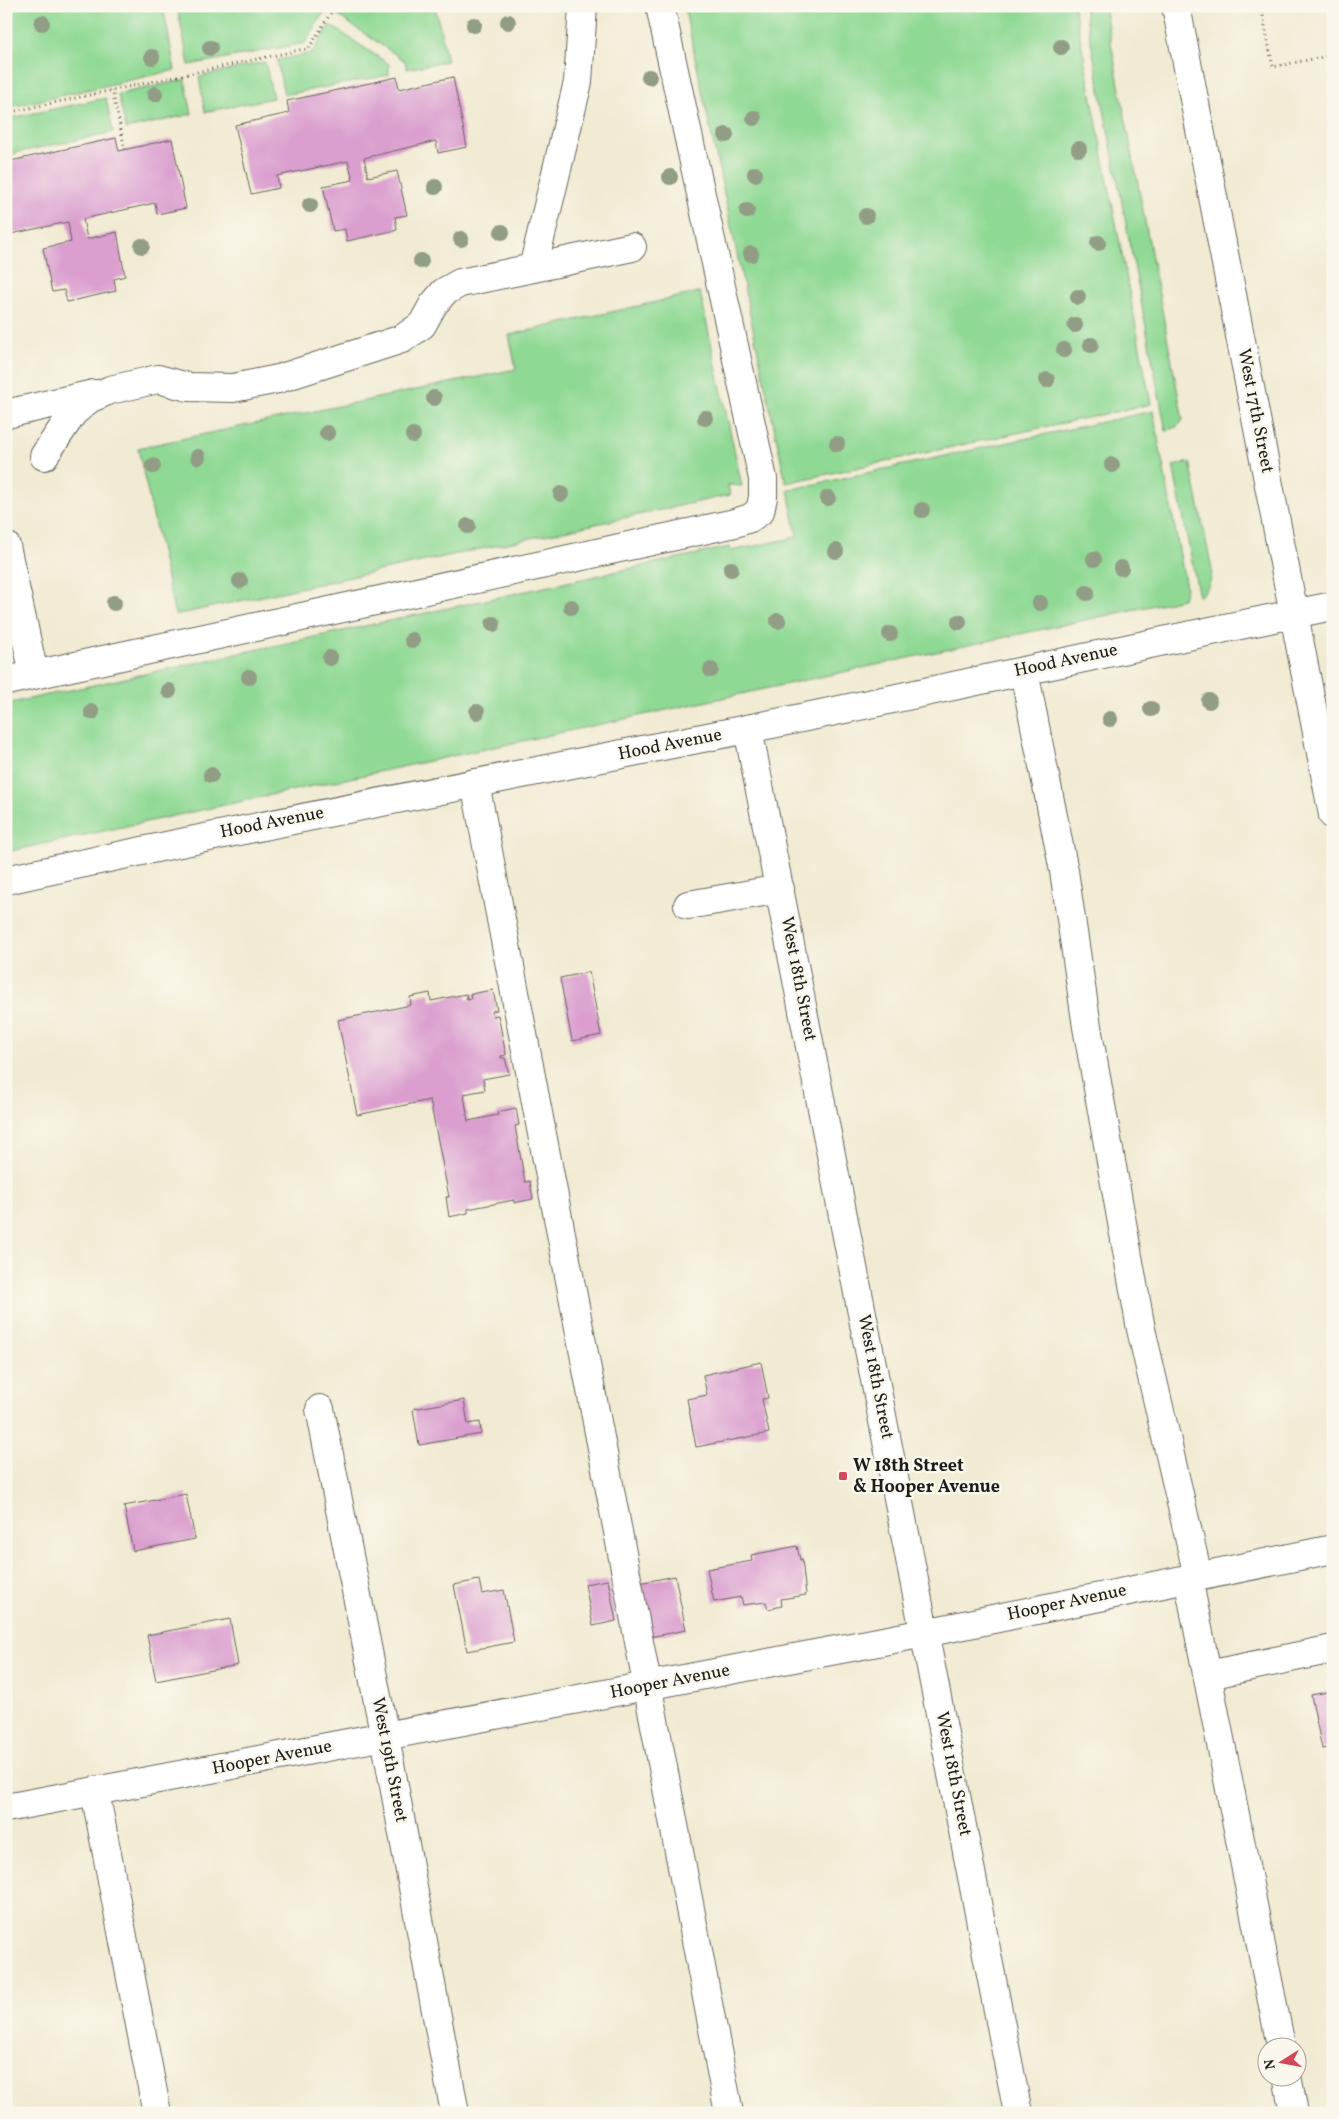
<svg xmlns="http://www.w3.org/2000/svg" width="1339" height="2119" font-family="Vollkorn,serif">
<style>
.green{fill:#90d995;stroke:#567a58}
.building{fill:#da9ecf}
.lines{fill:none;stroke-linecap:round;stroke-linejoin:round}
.minor-casing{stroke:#67645c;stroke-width:30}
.path{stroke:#67645c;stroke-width:3;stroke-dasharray:1 4;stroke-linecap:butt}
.minor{stroke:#fff;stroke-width:28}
.tree{fill:#929d85}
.poi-dot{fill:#d1495b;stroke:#fbf7ec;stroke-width:2}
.labels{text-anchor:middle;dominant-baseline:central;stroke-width:5;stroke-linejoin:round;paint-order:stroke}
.street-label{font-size:18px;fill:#1c1c1c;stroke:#fbf7ec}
.poi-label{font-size:18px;font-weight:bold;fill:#1c1c1c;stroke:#fbf7ec;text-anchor:start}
</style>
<rect width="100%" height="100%" fill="#fbf7ec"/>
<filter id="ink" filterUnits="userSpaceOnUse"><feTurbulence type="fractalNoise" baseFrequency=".02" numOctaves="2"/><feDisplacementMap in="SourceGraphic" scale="10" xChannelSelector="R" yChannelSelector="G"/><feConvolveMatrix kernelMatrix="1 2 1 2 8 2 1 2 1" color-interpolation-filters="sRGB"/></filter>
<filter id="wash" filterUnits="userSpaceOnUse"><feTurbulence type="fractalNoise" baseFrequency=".0096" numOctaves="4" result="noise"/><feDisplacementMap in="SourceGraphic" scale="20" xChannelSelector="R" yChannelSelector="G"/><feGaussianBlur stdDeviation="1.12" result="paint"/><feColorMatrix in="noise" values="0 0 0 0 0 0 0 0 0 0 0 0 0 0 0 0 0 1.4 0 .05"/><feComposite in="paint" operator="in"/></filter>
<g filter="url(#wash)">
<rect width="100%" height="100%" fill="#f1ebd3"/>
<g class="green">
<path d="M6,6H163L175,70L6,108Z"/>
<path d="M177,6H328L305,43L189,65Z"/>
<path d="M342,6H435L447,61L407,69L405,61L337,15Z"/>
<path d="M684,6H1074L1151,404L786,483Z"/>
<path d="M1084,6H1104L1183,420L1178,426L1166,431Z"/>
<path d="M330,25L389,64V75L284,95L277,60L312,53Z"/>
<path d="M265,62L273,98L205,112L199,77Z"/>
<path d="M185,80L192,114L126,129L118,94Z"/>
<path d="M106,98L113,132L6,155V119Z"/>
<path d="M700,292L742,486L728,485L730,495L175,615L138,448L516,369L509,335Z"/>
<path d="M1153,411L1186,587L1183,599L6,852V704L729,547L731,551L797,537L788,490Z"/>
<path d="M1190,462L1212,570C1211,583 1209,588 1199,597L1173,466Z"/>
</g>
<g id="blocks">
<g class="building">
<path d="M397,77L399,89L453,77L467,147L438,153L436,141L364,158L368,177L397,171L407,215L395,217L397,230L347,241L345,229L333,231L323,186L353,180L348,161L277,176L279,188L251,194L235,125L289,113L287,101Z"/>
<path d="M116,138L119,151L172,139L186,208L157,214L155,203L83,219L87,239L117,232L125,276L114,279L116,291L67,302L64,290L52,292L43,248L71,242L68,222L6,235V174H9L6,162Z"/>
<path d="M589,972L601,1035L572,1041L560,978Z"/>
<path d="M493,990L497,1010L492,1011L493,1016L498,1015L506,1055L501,1056V1058H505L509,1074L483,1079L485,1090L464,1094L468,1121L498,1115L497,1112L516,1108L519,1125L515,1126L525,1182L530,1181L533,1199L514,1203V1200L468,1209V1213L449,1217L446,1197H449L430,1100L357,1115L338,1020L411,1005L410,997L430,993L431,1001L466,994L467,1000L471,999L470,994Z"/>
<path d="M761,1362L768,1398L762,1399L769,1433L696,1447L687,1399L707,1395L703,1375Z"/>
<path d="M464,1400L468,1424L480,1422L481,1434L419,1445L413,1409Z"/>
<path d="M186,1494L195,1539L133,1551L124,1506Z"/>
<path d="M797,1546L800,1560L802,1559L806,1595L781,1599L782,1606L768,1609L766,1602L743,1605L741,1597L714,1602L707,1569L752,1561L751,1555Z"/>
<path d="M675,1576L686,1630L650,1637L639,1583Z"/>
<path d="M479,1580L482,1594L504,1590L514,1642L467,1651L454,1585Z"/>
<path d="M608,1580L616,1621L593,1626L585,1584Z"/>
<path d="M230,1619L238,1665L156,1681L147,1635Z"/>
<path d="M1333,1691V1747L1322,1749L1311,1695Z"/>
</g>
</g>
</g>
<g filter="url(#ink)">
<use href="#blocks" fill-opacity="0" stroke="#67645c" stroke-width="1"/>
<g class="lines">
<g class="minor-casing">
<g id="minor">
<path d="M1176,6L1333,815"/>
<path d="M533,268L632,247"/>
<path d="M6,414L94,394"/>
<path d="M44,456L73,413L89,399L110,390L158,379L188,387L233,388L278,379L402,339L422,325L433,305L444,292L460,283L533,268L578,82L583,6"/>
<path d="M6,546L34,674"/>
<path d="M1024,671L1064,871L1087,1027L1141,1329L1198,1576"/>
<path d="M6,681L735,523L750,518L760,511L763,497V479L660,6"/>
<path d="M748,729L1018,2113"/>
<path d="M475,783L729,2113"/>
<path d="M6,880C252,826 500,779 747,729C942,690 1137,645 1333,606"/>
<path d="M688,905L780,889"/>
<path d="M320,1409L385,1737L455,2113"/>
<path d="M1188,1578L1281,2046"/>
<path d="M1208,1675L1333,1649"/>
<path d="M95,1792L157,2113"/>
<path d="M6,1808L925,1633L1333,1549"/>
<path d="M1287,2076L1294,2113"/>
</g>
</g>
<g class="path">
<path d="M1261,6L1273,67L1333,55"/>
<path d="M112,90L125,149"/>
<path d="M6,113L309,48L335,6"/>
</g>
<use href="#minor" class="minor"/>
</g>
<g class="tree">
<circle cx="508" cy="22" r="8"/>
<circle cx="42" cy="23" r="8"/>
<circle cx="474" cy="25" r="8"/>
<circle cx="1061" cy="47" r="8"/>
<circle cx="210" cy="48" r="8"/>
<circle cx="152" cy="57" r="8"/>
<circle cx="649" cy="77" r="8"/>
<circle cx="155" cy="94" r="8"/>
<circle cx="754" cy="118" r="8"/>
<circle cx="726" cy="135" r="8"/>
<circle cx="1079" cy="149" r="8"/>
<circle cx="755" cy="174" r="8"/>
<circle cx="670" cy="177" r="8"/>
<circle cx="435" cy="187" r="8"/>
<circle cx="310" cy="205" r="8"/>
<circle cx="747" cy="211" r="8"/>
<circle cx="866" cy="216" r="8"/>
<circle cx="502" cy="232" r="8"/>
<circle cx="461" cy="239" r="8"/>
<circle cx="1098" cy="243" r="8"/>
<circle cx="142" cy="246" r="8"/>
<circle cx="751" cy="254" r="8"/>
<circle cx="421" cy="261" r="8"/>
<circle cx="1078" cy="297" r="8"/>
<circle cx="1075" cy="325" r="8"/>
<circle cx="1091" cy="345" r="8"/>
<circle cx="1064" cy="350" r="8"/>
<circle cx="1047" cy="380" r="8"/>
<circle cx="434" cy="398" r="8"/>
<circle cx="705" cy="418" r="8"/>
<circle cx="327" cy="433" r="8"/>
<circle cx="413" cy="435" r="8"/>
<circle cx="837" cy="444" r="8"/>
<circle cx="198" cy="457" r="8"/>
<circle cx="1112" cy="465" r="8"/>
<circle cx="153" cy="466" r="8"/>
<circle cx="561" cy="494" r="8"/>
<circle cx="828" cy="498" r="8"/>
<circle cx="922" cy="510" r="8"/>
<circle cx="468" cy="526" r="8"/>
<circle cx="836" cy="551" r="8"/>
<circle cx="1094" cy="559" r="8"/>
<circle cx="1121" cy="568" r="8"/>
<circle cx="731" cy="569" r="8"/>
<circle cx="240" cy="581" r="8"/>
<circle cx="1087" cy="593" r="8"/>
<circle cx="114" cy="603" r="8"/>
<circle cx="1040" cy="603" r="8"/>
<circle cx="571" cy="607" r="8"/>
<circle cx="778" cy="621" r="8"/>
<circle cx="959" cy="622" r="8"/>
<circle cx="493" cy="624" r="8"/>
<circle cx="890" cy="634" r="8"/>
<circle cx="412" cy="640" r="8"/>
<circle cx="330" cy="658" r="8"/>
<circle cx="711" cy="670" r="8"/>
<circle cx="249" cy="677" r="8"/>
<circle cx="169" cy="691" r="8"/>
<circle cx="1209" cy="701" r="8"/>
<circle cx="1151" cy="709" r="8"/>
<circle cx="92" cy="712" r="8"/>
<circle cx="477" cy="712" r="8"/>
<circle cx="1110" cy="719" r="8"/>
<circle cx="211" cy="775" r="8"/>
</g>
</g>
<rect class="poi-dot" x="838" y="1471" width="10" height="10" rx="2.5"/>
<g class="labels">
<g class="street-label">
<text transform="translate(1255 411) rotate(79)">West 17th Street</text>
<text transform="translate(1066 661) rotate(-12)">Hood Avenue</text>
<text transform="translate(670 745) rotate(-11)">Hood Avenue</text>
<text transform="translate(272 823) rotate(-11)">Hood Avenue</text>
<text transform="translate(798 979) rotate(79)">West 18th Street</text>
<text transform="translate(875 1377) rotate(79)">West 18th Street</text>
<text transform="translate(1067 1603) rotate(-12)">Hooper Avenue</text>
<text transform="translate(670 1682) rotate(-11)">Hooper Avenue</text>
<text transform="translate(272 1758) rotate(-11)">Hooper Avenue</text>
<text transform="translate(389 1760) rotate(79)">West 19th Street</text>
<text transform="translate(953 1774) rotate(79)">West 18th Street</text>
</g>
<g class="poi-label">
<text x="853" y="1466">W 18th Street<tspan x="853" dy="21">&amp; Hooper Avenue</tspan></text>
</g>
</g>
<rect width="1339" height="2119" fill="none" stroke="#fbf7ec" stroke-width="25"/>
<g transform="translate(1282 2062) rotate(259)"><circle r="24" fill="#fbf7ec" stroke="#a29f99"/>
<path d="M0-4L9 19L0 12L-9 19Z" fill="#d1495b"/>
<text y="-8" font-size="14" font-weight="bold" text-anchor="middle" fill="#1c1c1c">N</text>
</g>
</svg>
